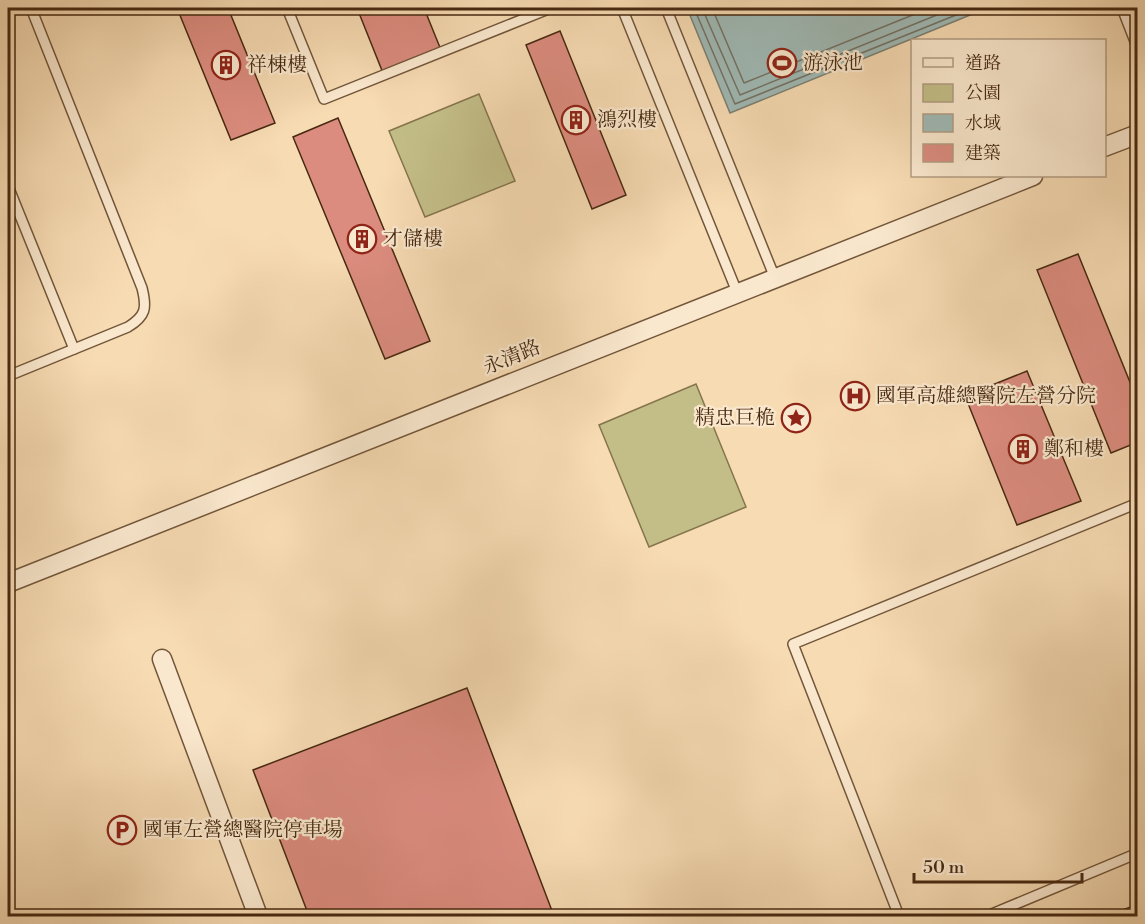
<svg xmlns="http://www.w3.org/2000/svg" width="1145" height="924" font-family="'Libre Bodoni','Noto Serif TC',serif">
<style>
.green{fill:#c3be88;stroke:#85744c;stroke-width:1.5}
.water{fill:#9fb9b5;stroke:#7c7f73;stroke-width:1.5}
.lines{fill:none;stroke-linecap:round;stroke-linejoin:round}
.shore{stroke:#737163;stroke-width:1.5}
.building{fill:#dc8c7f;stroke:#472911;stroke-width:1.5}
.lane-casing{stroke:#73563a;stroke-width:12}
.street-casing{stroke:#73563a;stroke-width:21}
.lane{stroke:#fae8ce;stroke-width:9}
.street{stroke:#fae8ce;stroke-width:18}
.labels{text-anchor:middle;dominant-baseline:central;stroke-width:4.5;stroke-linejoin:round;paint-order:stroke}
.poi-label{font-size:20px;fill:#472911;stroke:#fae8ce;text-anchor:start}
.street-label{font-size:20px;fill:#472911;stroke:#fae8ce}
</style>
<rect width="100%" height="100%" fill="#f7dbb3"/>
<filter id="stains"><feTurbulence type="fractalNoise" baseFrequency=".00333" numOctaves="4"/><feColorMatrix values="0 0 0 0 .2 0 0 0 0 .09 0 0 0 0 .02 0 0 0 .5 -.17"/></filter>
<radialGradient id="worn" r=".72"><stop offset=".6" stop-color="#630" stop-opacity="0"/><stop offset="1" stop-color="#630" stop-opacity=".3"/></radialGradient>
<g class="green">
<path d="M479,94L515,181L425,217L389,131Z"/>
<path d="M696,384L746,507L649,547L599,425Z"/>
</g>
<path class="water" d="M687,8H973L975,13L730,113Z"/>
<g class="lines">
<g class="shore">
<path d="M694,8L735,104L966,11L968,8"/>
<path d="M702,8L740,95L954,8"/>
<path d="M712,8L744,83L930,8"/>
</g>
</g>
<g class="building">
<path d="M177,8H228L275,123L231,140Z"/>
<path d="M357,8H424L441,50L383,73Z"/>
<path d="M560,31L626,195L592,209L526,45Z"/>
<path d="M338,118L430,341L385,359L293,137Z"/>
<path d="M1078,254L1138,402V442L1111,453L1037,270Z"/>
<path d="M1027,371L1081,501L1017,525L965,396Z"/>
<path d="M467,688L554,916H309L253,770Z"/>
<path d="M1138,904V916H1116L1115,913Z"/>
</g>
<g class="lines">
<g class="lane-casing">
<g id="lane">
<path d="M287,8L324,99L551,8"/>
<path d="M622,8L737,292"/>
<path d="M666,8L775,278"/>
<path d="M1122,8L1138,49"/>
<path d="M8,186L74,349"/>
<path d="M8,376L128,327C146,316 147,308 142,288L31,8"/>
<path d="M899,916L793,644L1138,503"/>
<path d="M987,916L1138,853"/>
</g>
</g>
<g class="street-casing">
<g id="street">
<path d="M1104,147L1138,134"/>
<path d="M8,583L1033,176"/>
<path d="M162,659L258,916"/>
</g>
</g>
<use href="#lane" class="lane"/>
<use href="#street" class="street"/>
</g>
<defs>
<g id="stadium-ring" transform="scale(1.5)"><circle r="9.5" fill="#fae8ce" stroke="#8f2418" stroke-width="1.5"/><path d="M0-5a6.5 5 0 1 0 0 10a6.5 5 0 1 0 0-10ZM-3.5-1.8h7v3.6h-7Z" fill="#8f2418"/></g>
<g id="building-ring" transform="scale(1.5)"><circle r="9.5" fill="#fae8ce" stroke="#8f2418" stroke-width="1.5"/><path d="M-4-6H4V6H1V3H-1V6H-4ZM-2.5-4.3h1.7v1.8h-1.7ZM.8-4.3h1.7v1.8H.8ZM-2.5-1h1.7V.8h-1.7ZM.8-1h1.7V.8H.8Z" fill="#8f2418"/></g>
<g id="hospital-ring" transform="scale(1.5)"><circle r="9.5" fill="#fae8ce" stroke="#8f2418" stroke-width="1.5"/><path d="M-5-5h3v3.5h4V-5h3V5h-3V1.5h-4V5h-3Z" fill="#8f2418"/></g>
<g id="sight-ring" transform="scale(1.5)"><circle r="9.5" fill="#fae8ce" stroke="#8f2418" stroke-width="1.5"/><path d="M0-6L1.8-2.2L6-1.7L2.9 1.2L3.7 5.4L0 3.3L-3.7 5.4L-2.9 1.2L-6-1.7L-1.8-2.2Z" fill="#8f2418"/></g>
<g id="parking-ring" transform="scale(1.5)"><circle r="9.5" fill="#fae8ce" stroke="#8f2418" stroke-width="1.5"/><path d="M-3.5-5.5H1a3.5 3.5 0 0 1 0 7H-1V5.5H-3.5ZM-1-3.4V-.6H.8a1.4 1.4 0 0 0 0-2.8Z" fill="#8f2418"/></g>
</defs>
<g fill-rule="evenodd">
<use href="#stadium-ring" x="782" y="63"/>
<use href="#building-ring" x="226" y="65"/>
<use href="#building-ring" x="576" y="120"/>
<use href="#building-ring" x="362" y="239"/>
<use href="#hospital-ring" x="855" y="396"/>
<use href="#sight-ring" x="796" y="418"/>
<use href="#building-ring" x="1023" y="449"/>
<use href="#parking-ring" x="122" y="830"/>
</g>
<g class="labels">
<g class="poi-label">
<text x="803" y="63">游泳池</text>
<text x="247" y="65">祥棟樓</text>
<text x="597" y="120">鴻烈樓</text>
<text x="383" y="239">才儲樓</text>
<text x="876" y="396">國軍高雄總醫院左營分院</text>
<text x="775" y="418" text-anchor="end">精忠巨桅</text>
<text x="1044" y="449">鄭和樓</text>
<text x="143" y="830">國軍左營總醫院停車場</text>
</g>
<g class="street-label">
<text transform="translate(512 358) rotate(-22)">永清路</text>
</g>
</g>
<rect width="1145" height="924" fill="none" stroke="#f7dbb3" stroke-width="30"/>
<rect x="9" y="9" width="1127" height="906" fill="none" stroke="#472911" stroke-width="3"/>
<rect x="15" y="15" width="1115" height="894" fill="none" stroke="#472911" stroke-width="1.5"/>
<rect x="911" y="39" width="195" height="138" fill="#fae8ce" stroke="#b29c82" stroke-width="1.5"/>
<rect x="923" y="58" width="30" height="9" fill="#fae8ce" stroke="#b29c82" stroke-width="1.5"/>
<text x="965" y="69" font-size="18" fill="#472911">道路</text>
<rect x="923" y="84" width="30" height="18" fill="#c3be88" stroke="#b29c82" stroke-width="1.5"/>
<text x="965" y="99" font-size="18" fill="#472911">公園</text>
<rect x="923" y="114" width="30" height="18" fill="#9fb9b5" stroke="#b29c82" stroke-width="1.5"/>
<text x="965" y="129" font-size="18" fill="#472911">水域</text>
<rect x="923" y="144" width="30" height="18" fill="#dc8c7f" stroke="#b29c82" stroke-width="1.5"/>
<text x="965" y="159" font-size="18" fill="#472911">建築</text>
<path d="M914 873v9h168v-9" fill="none" stroke="#472911" stroke-width="3"/>
<text x="923" y="873" font-size="18" fill="#472911" stroke="#fae8ce" stroke-width="4.5" paint-order="stroke">50 m</text>
<rect width="100%" height="100%" filter="url(#stains)"/>
<rect width="100%" height="100%" fill="url(#worn)"/>
</svg>
